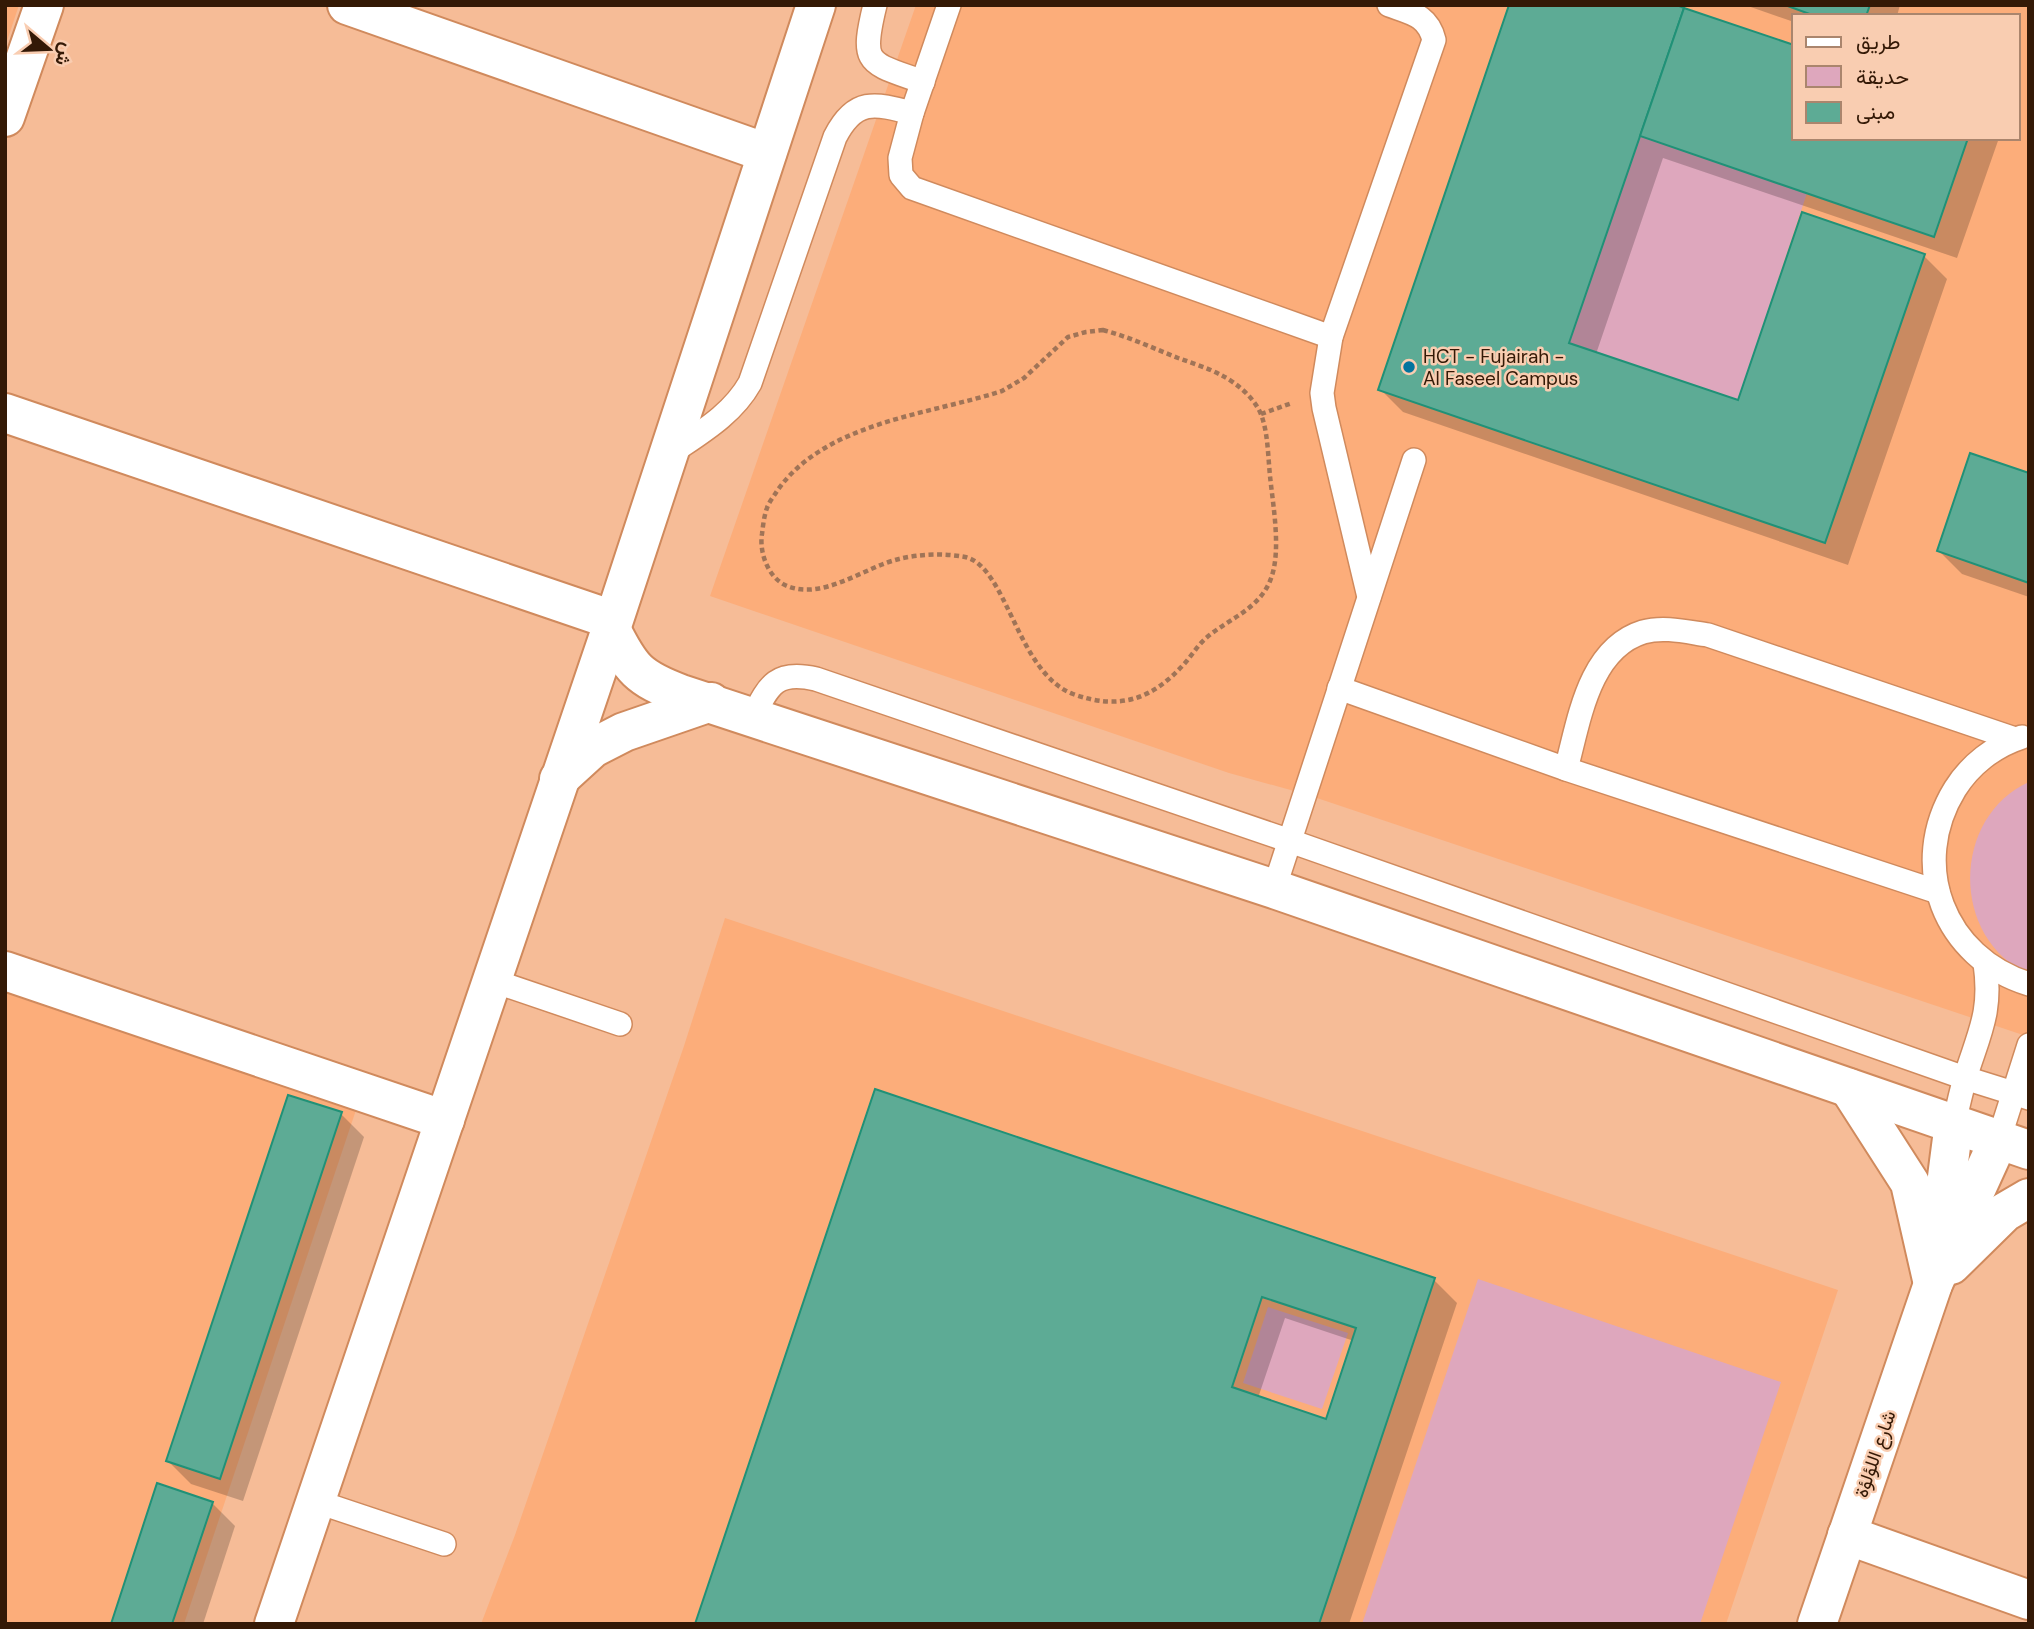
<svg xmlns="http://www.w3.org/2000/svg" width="2034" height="1629" font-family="'DM Sans',Vazirmatn,sans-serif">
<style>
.built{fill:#fcad7a;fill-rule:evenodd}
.green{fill:#dea7bd}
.shadow{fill:#0003;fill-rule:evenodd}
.building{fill:#5dab95;stroke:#209177;stroke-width:2;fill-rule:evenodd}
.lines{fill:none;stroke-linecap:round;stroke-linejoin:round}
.lane-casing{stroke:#d08a5d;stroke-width:26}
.street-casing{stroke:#d08a5d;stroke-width:42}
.secondary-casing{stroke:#d08a5d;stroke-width:42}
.path{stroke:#a07457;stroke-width:4.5;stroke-dasharray:5 3.5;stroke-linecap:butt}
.lane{stroke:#fff;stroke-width:23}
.street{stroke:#fff;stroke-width:38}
.secondary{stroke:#fff;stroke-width:38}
.poi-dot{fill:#03749e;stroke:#f9cdb1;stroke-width:2.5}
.labels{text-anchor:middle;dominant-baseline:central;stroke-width:5;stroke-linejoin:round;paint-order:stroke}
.poi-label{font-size:19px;fill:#341906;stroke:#f9cdb1;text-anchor:start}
.street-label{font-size:19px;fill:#341906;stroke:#f9cdb1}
</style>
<rect width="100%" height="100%" fill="#f6bc97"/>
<g class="built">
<path d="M5,5H19L5,47Z"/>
<path d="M916,5H2029V1037L1305,794L1229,773L710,596ZM1794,16H2018V138H1794Z"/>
<path d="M725,918L1838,1290L1726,1624H481L515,1535L684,1046Z"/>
<path d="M5,993L356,1110L184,1624H5Z"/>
</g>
<g class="green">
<path d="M1640,136L1807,193L1738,400L1569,343Z"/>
<path d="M2029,782V974C1950,939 1951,817 2029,782Z"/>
<path d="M1478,1279L1781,1382L1700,1624H1362Z"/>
<path d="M1268,1307L1348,1333L1322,1409L1243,1383Z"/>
</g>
<g class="shadow">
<path d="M1672,5L1794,47V138H1999L1957,258L1663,158L1596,354L1739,403L1924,256L1947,279L1848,565L1403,412L1380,389Z"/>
<path d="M1745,5H1900L1897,16H1794V22Z"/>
<path d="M2029,475V597L1962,574L1939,551Z"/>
<path d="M876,1091L1434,1280L1457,1303L1349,1624H697ZM1285,1318L1354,1341L1327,1421L1258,1398Z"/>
<path d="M341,1114L364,1137L243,1501L191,1484L168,1461Z"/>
<path d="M212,1503L235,1526L203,1624H113Z"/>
</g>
<g class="building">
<path d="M1509,5H1677L1684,8L1569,343L1738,400L1802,212L1925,254L1825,543L1378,390Z"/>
<path d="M1785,5H1870L1866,16H1815Z"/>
<path d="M1684,8L1794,45V138H1968L1934,237L1640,136Z"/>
<path d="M1970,453L2029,473V583L1937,551Z"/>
<path d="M875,1089L1435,1278L1319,1624H695ZM1262,1297L1356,1328L1326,1419L1232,1387Z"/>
<path d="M288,1095L342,1112L220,1479L166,1461Z"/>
<path d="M157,1483L213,1502L172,1624H111Z"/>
</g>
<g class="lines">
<g class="lane-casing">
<g id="lane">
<path d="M875,5C860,66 868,62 923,82"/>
<path d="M949,5L912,113L900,158L901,175L912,188L1331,337"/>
<path d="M671,453C700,433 732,415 750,383L835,137C855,98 874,103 912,113"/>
<path d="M1369,597L1324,408L1322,393L1331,337L1434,40C1428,15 1411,13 1389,5"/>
<path d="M1339,688L1566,769L1938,892"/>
<path d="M753,717C769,684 777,670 816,679L1290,841L1965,1078L2029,1098"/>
<path d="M2022,737C1994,746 1970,765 1955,789C1908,865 1944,958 2029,984"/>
<path d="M1566,769C1579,722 1588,649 1643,632C1664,626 1687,632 1708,635L2015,739"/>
<path d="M1274,889L1414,460"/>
<path d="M491,980L620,1024"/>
<path d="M1954,1123C1958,1107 1961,1091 1966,1075C1980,1031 1992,1011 1985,963"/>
<path d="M1999,1139L2029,1045"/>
<path d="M315,1501L444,1544"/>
</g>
</g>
<g class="street-casing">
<g id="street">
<path d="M347,5L767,153"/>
<path d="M5,117L44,5"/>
<path d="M5,413L613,620"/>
<path d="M5,971L445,1120"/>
<path d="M1847,1535L2029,1600"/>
</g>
</g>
<g class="secondary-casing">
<g id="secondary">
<path d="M611,629C631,669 638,678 681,694L1274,889L2029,1150"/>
<path d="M559,779L593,748L624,732L711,702"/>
<path d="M1849,1088L1910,1183L1933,1284"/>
<path d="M1938,1247L1954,1123"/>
<path d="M1951,1265L2005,1212L2029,1198"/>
<path d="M274,1624L611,629L816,5"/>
<path d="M1817,1624L1933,1284L1999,1139"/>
</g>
</g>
<g class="path">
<path d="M1103,330C1129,337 1153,348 1178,358C1192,363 1208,368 1221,375C1237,383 1256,399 1262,417C1268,435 1268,456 1270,476C1273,506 1282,553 1270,581C1258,610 1228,619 1206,638C1198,645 1192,655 1185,663C1153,699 1120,711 1073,694C1017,673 1007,566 965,557C944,553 919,554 899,559C864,567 822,602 785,585C768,577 759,552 762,534C763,526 764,516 767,508C769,502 774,496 777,491C825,422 928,415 1002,391L1024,378L1068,337L1086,332Z"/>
<path d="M1261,414L1292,403"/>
</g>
<use href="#lane" class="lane"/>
<use href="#street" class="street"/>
<use href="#secondary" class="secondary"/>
</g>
<circle class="poi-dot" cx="1409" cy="367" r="7"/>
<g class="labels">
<g class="poi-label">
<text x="1423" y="356">HCT - Fujairah -<tspan x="1423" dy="22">Al Faseel Campus</tspan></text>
</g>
<g class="street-label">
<text transform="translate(1875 1454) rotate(-71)">شارع اللؤلؤة</text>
</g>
</g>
<rect width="2034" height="1629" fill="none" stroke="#341906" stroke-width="14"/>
<rect x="1792" y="14" width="228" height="126" fill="#f9cdb1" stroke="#aa856d" stroke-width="2"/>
<rect x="1806" y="37" width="35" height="10" fill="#ffffff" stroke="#aa856d" stroke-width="2"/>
<text x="1856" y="49" font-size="21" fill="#341906">طريق</text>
<rect x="1806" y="66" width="35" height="21" fill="#dea7bd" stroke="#aa856d" stroke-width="2"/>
<text x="1856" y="84" font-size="21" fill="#341906">حديقة</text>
<rect x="1806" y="102" width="35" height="21" fill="#5dab95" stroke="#aa856d" stroke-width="2"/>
<text x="1856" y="119" font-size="21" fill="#341906">مبنى</text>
<g transform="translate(49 49) rotate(109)" stroke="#f9cdb1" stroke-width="5" paint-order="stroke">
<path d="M0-5L12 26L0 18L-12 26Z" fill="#341906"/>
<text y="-10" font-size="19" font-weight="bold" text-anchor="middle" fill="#341906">ش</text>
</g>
</svg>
